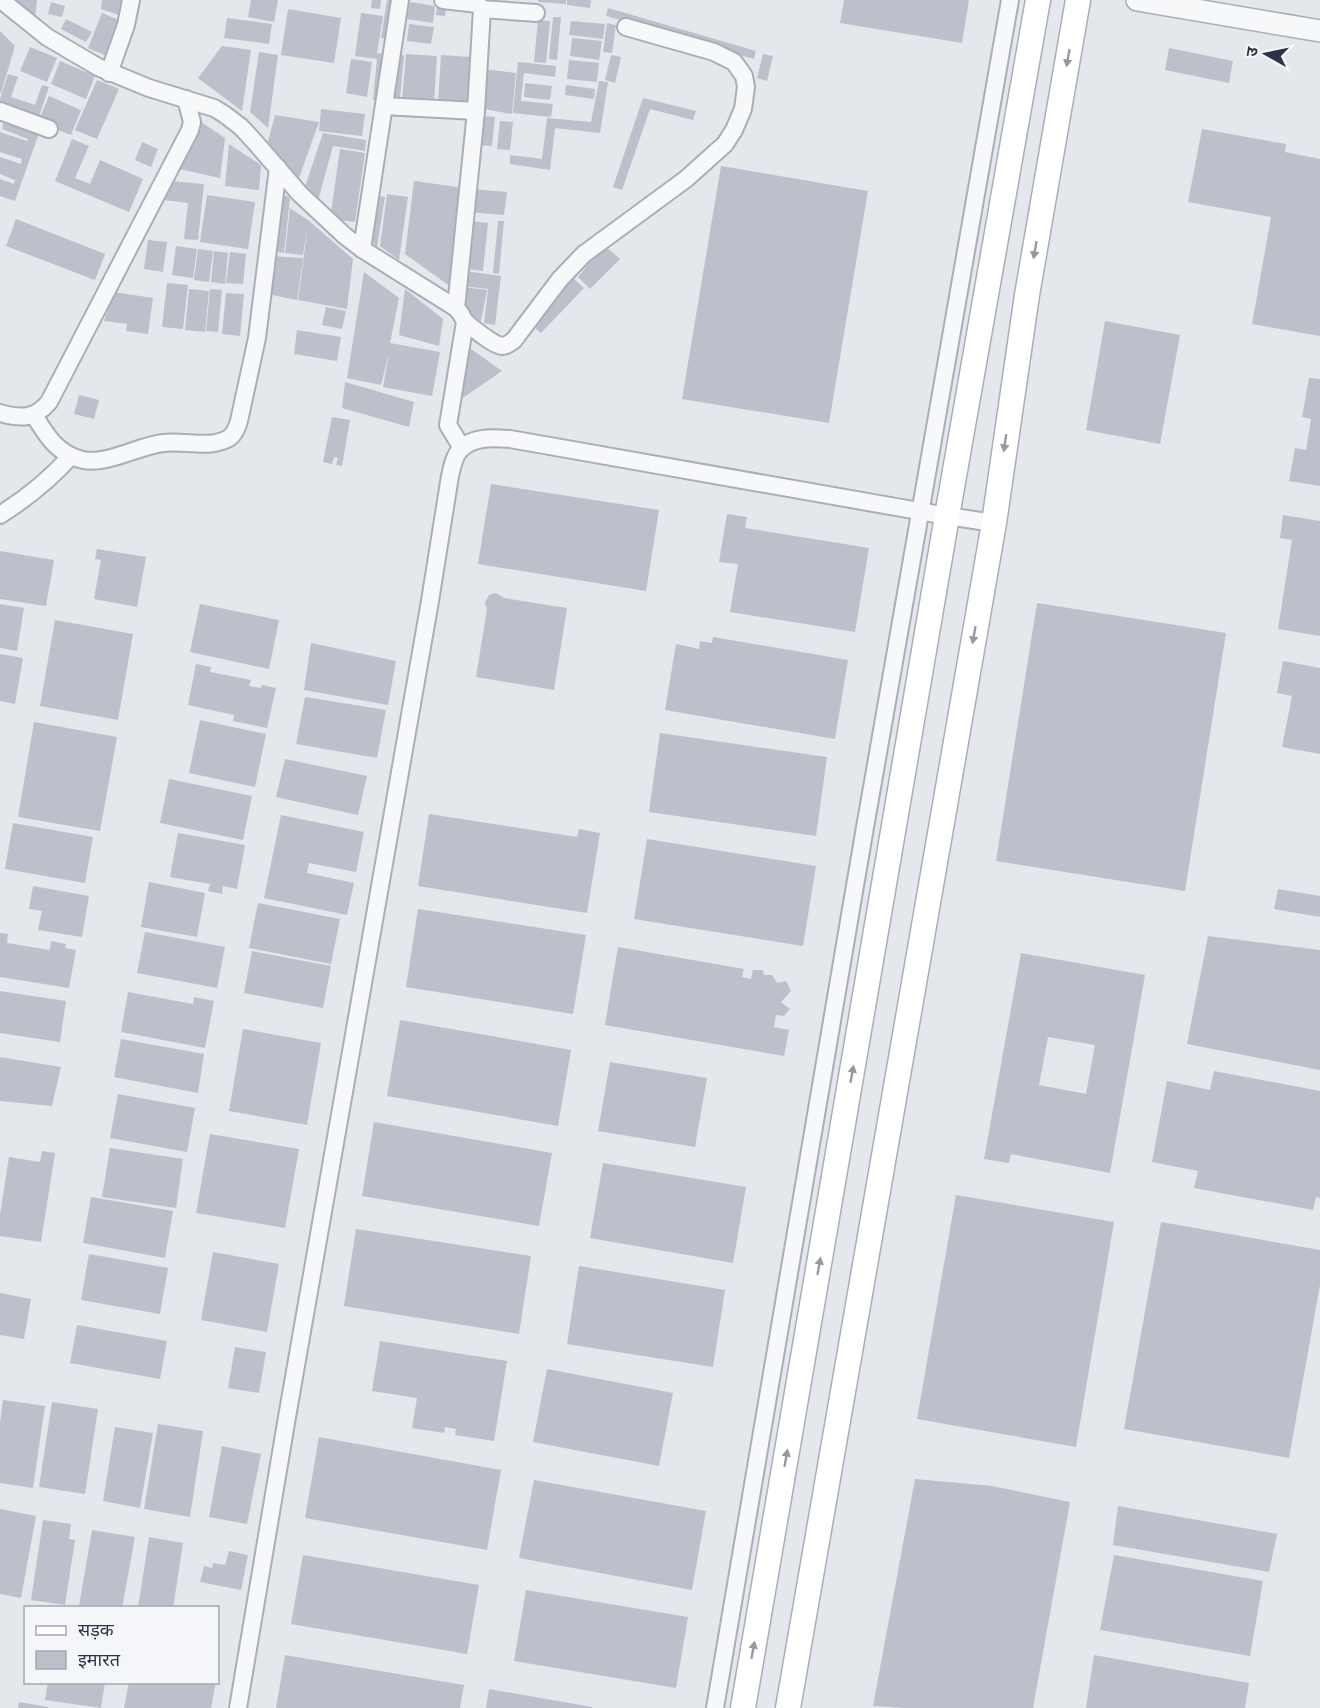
<svg xmlns="http://www.w3.org/2000/svg" width="1320" height="1708" font-family="Signika,'Noto Sans Devanagari',sans-serif">
<style>
.building{fill:#bbc0ca;fill-rule:evenodd}
.lines{fill:none;stroke-linecap:round;stroke-linejoin:round}
.minor-casing{stroke:#a9aeb7;stroke-width:20}
.tertiary-casing{stroke:#a9aeb7;stroke-width:24}
.secondary-casing{stroke:#a9aeb7;stroke-width:27}
.minor{stroke:#f7f8fa;stroke-width:16}
.tertiary{stroke:#f7f8fa;stroke-width:21}
.secondary{stroke:#fff;stroke-width:24}
.oneway{fill:#959aa2}
</style>
<rect width="100%" height="100%" fill="#e4e7ec"/>
<g class="building">
<path d="M14,0H37L35,19Z"/>
<path d="M102,0H127L125,17L101,9Z"/>
<path d="M251,0H278L274,22L248,17Z"/>
<path d="M372,0H381L380,9L371,8Z"/>
<path d="M387,0H397L390,40L381,38Z"/>
<path d="M538,0H566V4L538,2Z"/>
<path d="M567,0H591L590,8L567,5Z"/>
<path d="M844,0H969L962,43L840,23Z"/>
<path d="M51,2L65,6L62,17L48,14Z"/>
<path d="M410,2L435,6L433,23L407,19Z"/>
<path d="M437,7L446,9L445,16L436,15Z"/>
<path d="M608,8L756,51L754,59L606,16Z"/>
<path d="M288,9L341,18L334,63L281,55Z"/>
<path d="M102,13L121,21L107,56L88,48Z"/>
<path d="M361,13L383,16L377,53L387,54L382,101L373,100L377,59L355,56Z"/>
<path d="M553,17H561L557,60L549,59Z"/>
<path d="M227,18L272,24L269,44L224,38Z"/>
<path d="M66,19L92,32L86,42L61,29Z"/>
<path d="M538,20L550,21L546,63L534,62Z"/>
<path d="M571,21L605,24L603,39L569,35Z"/>
<path d="M607,23L616,25L612,53L603,52Z"/>
<path d="M409,24L434,27L431,44L407,41Z"/>
<path d="M0,31L15,46L1,93H0Z"/>
<path d="M572,38L602,41L599,60L570,56Z"/>
<path d="M222,46L251,50L242,111L198,78Z"/>
<path d="M30,47L57,58L47,82L20,71Z"/>
<path d="M1169,48L1233,61L1229,83L1165,70Z"/>
<path d="M259,52L278,55L268,128L250,112Z"/>
<path d="M395,54L404,55L400,98L392,97Z"/>
<path d="M406,54L437,56L434,103L402,101Z"/>
<path d="M763,54L773,56L767,81L757,78Z"/>
<path d="M441,55L471,57L468,105L438,103Z"/>
<path d="M611,55L621,57L615,83L605,80Z"/>
<path d="M351,59L372,62L367,97L346,93Z"/>
<path d="M569,60L599,63L597,82L567,79Z"/>
<path d="M60,61L95,76L86,99L51,84Z"/>
<path d="M518,62L556,66L555,77L524,73L521,101L553,104L551,117L513,113Z"/>
<path d="M482,69L516,73L512,114L479,108Z"/>
<path d="M8,74L18,77L11,97L35,105L42,85L49,87L38,119L0,106V99Z"/>
<path d="M97,80L119,89L97,139L75,130Z"/>
<path d="M599,81L608,82L600,133L555,128L550,170L510,164V155L542,159L547,118L591,122Z"/>
<path d="M525,83L552,86L550,100L524,97Z"/>
<path d="M566,85L595,89L594,99L565,95Z"/>
<path d="M49,96L81,110L71,135L38,122Z"/>
<path d="M643,98L696,111L693,120L650,109L622,190L613,187Z"/>
<path d="M321,109L365,114L362,136L319,131Z"/>
<path d="M275,115L319,122L299,178L267,145Z"/>
<path d="M481,116L495,117L492,146L478,145Z"/>
<path d="M4,121L39,133L15,201L0,196V179L14,184L15,180L0,174V157L21,164L22,159L0,152V132L27,141L28,139L2,129Z"/>
<path d="M500,121L513,122L510,150L497,149Z"/>
<path d="M201,122L225,138L220,178L179,169Z"/>
<path d="M1202,129L1286,144L1285,152L1320,159V336L1252,324L1271,217L1188,202Z"/>
<path d="M323,133L366,140L365,151L333,146L317,204L303,193Z"/>
<path d="M72,139L89,146L75,178L90,184L100,160L143,179L129,212L55,181Z"/>
<path d="M142,142L158,149L151,167L135,160Z"/>
<path d="M229,144L261,165L259,190L225,186Z"/>
<path d="M340,149L365,153L355,222L330,219Z"/>
<path d="M721,166L868,191L829,423L682,399Z"/>
<path d="M169,181L204,184L198,240L184,239L188,203L164,200Z"/>
<path d="M414,181L465,188L451,287L405,254Z"/>
<path d="M471,189L507,192L504,215L469,212Z"/>
<path d="M279,192L290,198L284,253L271,251Z"/>
<path d="M387,194L408,197L399,260L380,246Z"/>
<path d="M207,195L255,202L248,249L200,242Z"/>
<path d="M373,195L385,197L377,247L367,237Z"/>
<path d="M290,208L308,220L353,259L347,309L298,300L308,224L303,255L285,253Z"/>
<path d="M16,219L105,254L95,280L6,246Z"/>
<path d="M472,221L488,223L483,271L467,269Z"/>
<path d="M498,221H504L499,274L493,273Z"/>
<path d="M148,240L167,242L163,272L144,269Z"/>
<path d="M604,245L620,259L590,289L578,277Z"/>
<path d="M176,246L197,249L193,278L172,275Z"/>
<path d="M198,249L213,251L209,282L194,280Z"/>
<path d="M214,251L228,253L225,284L211,282Z"/>
<path d="M230,252L246,254L243,284L226,283Z"/>
<path d="M271,256L303,258L297,300L267,294Z"/>
<path d="M465,271L501,276L495,325L484,323L488,289L463,286Z"/>
<path d="M364,272L399,298L390,343L440,352L432,396L383,387L389,353L381,385L347,378Z"/>
<path d="M572,277L584,288L541,333L533,326Z"/>
<path d="M167,283L188,285L183,329L162,327Z"/>
<path d="M464,287L487,290L481,321L465,313Z"/>
<path d="M189,289L209,291L205,332L185,330Z"/>
<path d="M210,289L222,290L218,332L206,331Z"/>
<path d="M405,289L443,319L439,346L399,335Z"/>
<path d="M114,292L153,298L148,334L126,331L127,324L104,321Z"/>
<path d="M226,293L244,294L240,336L222,334Z"/>
<path d="M326,307L346,311L342,329L322,325Z"/>
<path d="M1105,321L1180,335L1160,444L1086,430Z"/>
<path d="M297,330L341,337L337,361L294,354Z"/>
<path d="M464,344L502,371L457,402Z"/>
<path d="M1309,378L1320,379V486L1289,481L1295,448L1306,450L1311,419L1302,417Z"/>
<path d="M345,382L414,402L409,427L342,408Z"/>
<path d="M79,395L99,400L94,419L74,414Z"/>
<path d="M332,417L350,420L342,466L336,465L338,458L334,457L332,464L323,462Z"/>
<path d="M491,484L659,510L646,591L478,564Z"/>
<path d="M727,514L747,517L745,528L869,548L855,632L730,612L738,564L719,562Z"/>
<path d="M1283,515L1320,521V636L1278,629L1292,540L1280,538Z"/>
<path d="M97,549L146,557L137,607L94,599L101,560L95,559Z"/>
<path d="M0,551L54,560L46,606L0,599Z"/>
<path d="M496,593L504,598L567,608L554,690L476,677L487,609L485,603L489,595Z"/>
<path d="M1037,603L1226,633L1185,891L996,861Z"/>
<path d="M0,604L24,608L17,651L0,648Z"/>
<path d="M200,604L279,620L269,669L190,652Z"/>
<path d="M55,620L133,634L118,720L40,706Z"/>
<path d="M713,637L848,660L835,739L665,710L676,644L699,649L700,641L712,643Z"/>
<path d="M311,643L396,661L388,705L304,690Z"/>
<path d="M0,654L23,658L15,704L0,701Z"/>
<path d="M1283,661L1320,668V754L1282,747L1292,696L1277,693Z"/>
<path d="M196,664L211,667L210,672L251,680L249,686L261,688L262,685L276,688L267,728L233,721L234,715L188,705Z"/>
<path d="M305,697L386,710L377,758L296,744Z"/>
<path d="M200,720L266,734L255,787L189,773Z"/>
<path d="M34,722L117,737L100,831L18,817Z"/>
<path d="M660,733L827,757L816,836L649,812Z"/>
<path d="M285,759L367,776L358,815L276,797Z"/>
<path d="M169,779L252,796L243,840L160,823Z"/>
<path d="M429,814L577,837L579,829L600,833L587,913L418,886Z"/>
<path d="M281,815L364,832L356,872L309,863L307,873L354,883L347,915L264,898Z"/>
<path d="M13,823L93,837L85,883L5,869Z"/>
<path d="M178,833L245,845L237,889L223,886L222,894L208,891L210,884L170,877Z"/>
<path d="M647,839L816,866L803,946L634,919Z"/>
<path d="M149,882L205,893L197,937L141,927Z"/>
<path d="M33,886L89,896L82,937L38,930L42,911L29,909Z"/>
<path d="M1278,889L1320,896V917L1274,909Z"/>
<path d="M258,903L340,919L331,964L249,948Z"/>
<path d="M418,909L586,935L573,1014L406,987Z"/>
<path d="M145,932L225,947L217,988L137,973Z"/>
<path d="M0,933L8,934L7,943L50,950L51,941L66,944L65,948L76,950L69,988L0,977Z"/>
<path d="M1208,936L1320,950V1070L1187,1044Z"/>
<path d="M618,947L744,969L742,977L751,979L753,970H763L764,975H772L777,983L786,981L791,991L781,1002L790,1009L784,1016L776,1015L774,1027L789,1030L784,1056L605,1025Z"/>
<path d="M252,951L331,966L323,1008L244,993Z"/>
<path d="M1021,953L1145,975L1110,1173L1011,1154L1009,1163L984,1159ZM1048,1037L1095,1045L1086,1094L1039,1085Z"/>
<path d="M0,991L66,1001L60,1042L0,1033Z"/>
<path d="M128,992L193,1004L194,997L214,1001L205,1048L121,1032Z"/>
<path d="M400,1020L571,1050L558,1126L387,1096Z"/>
<path d="M243,1029L321,1043L307,1125L229,1111Z"/>
<path d="M121,1039L204,1054L198,1093L114,1077Z"/>
<path d="M0,1057L61,1067L52,1106L0,1101Z"/>
<path d="M610,1062L707,1078L695,1147L598,1131Z"/>
<path d="M1214,1071L1320,1091V1198L1316,1197L1313,1210L1194,1188L1198,1171L1152,1162L1167,1081L1210,1090Z"/>
<path d="M118,1094L195,1108L187,1152L110,1138Z"/>
<path d="M374,1122L552,1153L539,1226L362,1196Z"/>
<path d="M210,1134L299,1149L285,1228L196,1213Z"/>
<path d="M110,1148L183,1159L176,1208L102,1197Z"/>
<path d="M42,1151L55,1153L41,1242L0,1236V1215L9,1157L40,1162Z"/>
<path d="M603,1163L746,1187L733,1263L590,1238Z"/>
<path d="M956,1195L1114,1222L1076,1447L917,1419Z"/>
<path d="M91,1197L173,1211L165,1258L83,1243Z"/>
<path d="M1161,1222L1320,1250V1285L1289,1458L1124,1429Z"/>
<path d="M356,1229L531,1256L519,1334L344,1306Z"/>
<path d="M213,1252L279,1264L267,1332L201,1320Z"/>
<path d="M89,1254L168,1268L160,1314L81,1300Z"/>
<path d="M579,1266L725,1290L713,1367L567,1344Z"/>
<path d="M0,1293L31,1299L24,1339L0,1335Z"/>
<path d="M77,1325L167,1341L160,1379L70,1363Z"/>
<path d="M380,1341L507,1361L494,1441L455,1435L456,1429L445,1427L444,1433L412,1428L417,1398L372,1391Z"/>
<path d="M235,1347L266,1352L259,1393L228,1388Z"/>
<path d="M547,1369L673,1393L659,1466L533,1442Z"/>
<path d="M3,1400L45,1406L33,1488L0,1483V1423Z"/>
<path d="M52,1402L98,1409L85,1494L39,1487Z"/>
<path d="M158,1424L203,1431L190,1517L144,1509Z"/>
<path d="M115,1427L153,1433L140,1508L103,1501Z"/>
<path d="M319,1437L501,1470L487,1550L305,1518Z"/>
<path d="M222,1446L261,1454L247,1524L209,1517Z"/>
<path d="M915,1479L992,1486L1070,1502L1033,1708H904L873,1706Z"/>
<path d="M534,1480L706,1511L692,1590L519,1558Z"/>
<path d="M1118,1506L1277,1534L1269,1572L1113,1545Z"/>
<path d="M0,1509L36,1516L21,1598L0,1594Z"/>
<path d="M43,1520L71,1524L69,1539L75,1540L65,1605L31,1600Z"/>
<path d="M92,1530L135,1537L122,1608L79,1606Z"/>
<path d="M149,1537L183,1543L173,1608H138Z"/>
<path d="M229,1551L248,1555L241,1590L200,1582L204,1566L212,1568L213,1563L225,1565Z"/>
<path d="M303,1555L479,1585L467,1654L291,1624Z"/>
<path d="M1114,1555L1263,1581L1250,1656L1100,1630Z"/>
<path d="M526,1590L688,1617L676,1688L514,1661Z"/>
<path d="M285,1655L464,1685L460,1708H276Z"/>
<path d="M1094,1655L1249,1683L1245,1708H1086Z"/>
<path d="M48,1682H105L101,1708L45,1700Z"/>
<path d="M129,1682H216L211,1708H124Z"/>
<path d="M489,1689L592,1707V1708H486Z"/>
<path d="M19,1702L48,1707V1708H18Z"/>
</g>
<g class="lines">
<g class="minor-casing">
<g id="minor">
<path d="M1,0L47,37L98,67L149,88L214,108L224,114L241,127L254,141L300,194L345,236L362,249L456,308L461,314L465,322L448,425L462,448"/>
<path d="M443,0L478,4L482,9L536,13"/>
<path d="M109,73L126,25L131,0"/>
<path d="M384,106L476,111"/>
<path d="M0,111L49,129"/>
<path d="M362,249L400,0"/>
<path d="M456,308L476,111L482,9"/>
<path d="M465,322C473,328 493,345 502,346C507,346 510,343 514,340L560,279L584,254L686,179L725,144L734,130L743,109L746,87L744,76L734,62L714,52L626,27"/>
<path d="M0,413C21,419 35,419 49,402L190,130L192,122L186,99"/>
<path d="M34,415C46,435 58,455 83,460C107,465 138,446 163,443C184,440 208,449 227,439C234,436 237,428 239,421L257,338L278,168"/>
<path d="M0,515C27,498 50,479 71,456"/>
<path d="M238,1708L287,1417L430,601L450,476C452,468 454,456 460,450C472,436 494,438 510,439L947,516L994,523"/>
<path d="M715,1708L864,833L1010,0"/>
</g>
</g>
<g class="tertiary-casing">
<path id="tertiary" d="M1137,0L1320,31"/>
</g>
<g class="secondary-casing">
<g id="secondary">
<path d="M743,1708L947,516L1038,0"/>
<path d="M788,1708L994,523L1027,295L1078,0"/>
</g>
</g>
<use href="#minor" class="minor"/>
<use href="#tertiary" class="tertiary"/>
<use href="#secondary" class="secondary"/>
</g>
<defs><path id="oneway-solid" d="M-6-.8H1V-3.2L6.5 0L1 3.2V.8H-6Z" transform="scale(1.5)"/></defs>
<g class="oneway">
<use href="#oneway-solid" transform="translate(1068 58) rotate(100)"/>
<use href="#oneway-solid" transform="translate(1035 250) rotate(100)"/>
<use href="#oneway-solid" transform="translate(1005 443) rotate(98)"/>
<use href="#oneway-solid" transform="translate(974 635) rotate(100)"/>
<use href="#oneway-solid" transform="translate(852 1074) rotate(-80)"/>
<use href="#oneway-solid" transform="translate(819 1266) rotate(-80)"/>
<use href="#oneway-solid" transform="translate(786 1458) rotate(-80)"/>
<use href="#oneway-solid" transform="translate(753 1650) rotate(-80)"/>
</g>
<rect x="24" y="1606" width="195" height="78" fill="#f4f6f9" stroke="#a4a8b1" stroke-width="1.5"/>
<rect x="36" y="1626" width="30" height="9" fill="#ffffff" stroke="#a4a8b1" stroke-width="1.5"/>
<text x="78" y="1636" font-size="18" fill="#2b3445">सड़क</text>
<rect x="36" y="1651" width="30" height="18" fill="#bbc0ca" stroke="#a4a8b1" stroke-width="1.5"/>
<text x="78" y="1666" font-size="18" fill="#2b3445">इमारत</text>
<g transform="translate(1266 54) rotate(279)" stroke="#f4f6f9" stroke-width="4.5" paint-order="stroke">
<path d="M0-4.5L10 22L0 15L-10 22Z" fill="#2b3445"/>
<text y="-9" font-size="16" font-weight="bold" text-anchor="middle" fill="#2b3445">उ</text>
</g>
</svg>
